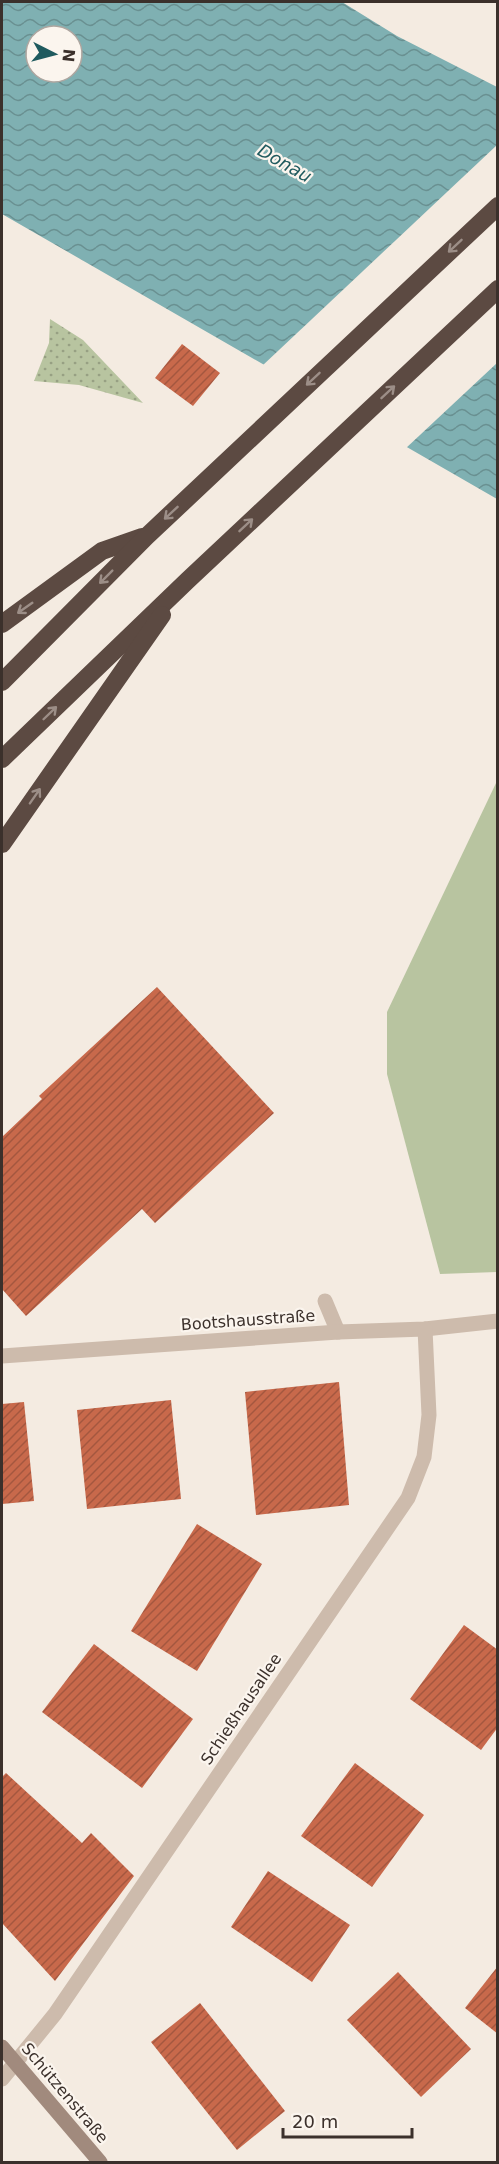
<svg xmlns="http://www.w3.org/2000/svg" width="499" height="2164" font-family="'DejaVu Sans',sans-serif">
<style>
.grass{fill:url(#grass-dots)}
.pitch{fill:#b8c4a0}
.water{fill:url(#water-waves);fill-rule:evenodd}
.pier{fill:#f4ebe1}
.building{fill:url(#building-hatch)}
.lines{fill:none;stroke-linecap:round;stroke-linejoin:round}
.lane{stroke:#cdbbac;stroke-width:15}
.street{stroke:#cdbbac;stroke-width:15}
.secondary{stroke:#a18a7d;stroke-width:15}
.highway{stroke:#5c4a42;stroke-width:18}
.oneway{stroke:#9c8e87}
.labels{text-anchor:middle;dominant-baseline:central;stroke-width:4.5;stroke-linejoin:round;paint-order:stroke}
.street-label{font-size:16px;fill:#3b302b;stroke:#fbf5ee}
.water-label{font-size:18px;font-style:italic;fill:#1f5a5e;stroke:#fbf5ee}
</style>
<defs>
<pattern id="grass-dots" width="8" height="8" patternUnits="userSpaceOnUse" patternTransform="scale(1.5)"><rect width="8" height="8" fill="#b8c4a0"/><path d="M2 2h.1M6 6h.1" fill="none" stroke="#97a083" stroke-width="1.8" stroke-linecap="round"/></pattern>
<pattern id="water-waves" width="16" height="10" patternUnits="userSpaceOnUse" patternTransform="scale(1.5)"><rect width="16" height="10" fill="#7fb0b2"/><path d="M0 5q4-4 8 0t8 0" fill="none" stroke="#699091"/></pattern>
<pattern id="building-hatch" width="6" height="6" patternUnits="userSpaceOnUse" patternTransform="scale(1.5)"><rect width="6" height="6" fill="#c8694b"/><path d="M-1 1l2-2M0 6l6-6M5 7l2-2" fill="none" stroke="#a4573f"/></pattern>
</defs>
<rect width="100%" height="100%" fill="#f4ebe1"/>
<path class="grass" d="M50,319L83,340L143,403L79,385L34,381L49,343Z"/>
<path class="pitch" d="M497,781V1272L440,1274L387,1074V1012Z"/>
<path class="water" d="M2,2H342L397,36L497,87V499L2,214ZM36,36H72V72H36Z"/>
<path class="pier" d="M497,145V363L405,449L262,366Z"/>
<g class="building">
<path d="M182,344L220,373L193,406L155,378Z"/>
<path d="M157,987L274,1113L155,1223L142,1209L26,1316L2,1289V1137L42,1099L39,1096Z"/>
<path d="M339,1382L349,1505L256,1515L245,1392Z"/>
<path d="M171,1400L181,1499L87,1509L77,1410Z"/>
<path d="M24,1402L34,1501L2,1504V1404Z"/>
<path d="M197,1524L262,1564L197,1671L131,1631Z"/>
<path d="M464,1625L498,1650V1727L481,1750L410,1699Z"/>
<path d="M94,1644L193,1719L142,1788L42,1712Z"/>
<path d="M355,1763L424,1815L372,1887L301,1836Z"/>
<path d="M6,1773L82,1843L91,1833L134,1876L55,1981L2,1923V1777Z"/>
<path d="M268,1871L350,1925L312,1982L231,1927Z"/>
<path d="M498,1966V2034L465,2008Z"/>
<path d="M398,1972L471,2049L421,2097L347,2020Z"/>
<path d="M200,2003L285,2111L237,2150L151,2042Z"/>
</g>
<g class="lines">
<path class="lane" d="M325,1301L338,1332"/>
<g class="street">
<path d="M2,1356L338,1332L425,1329L498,1321"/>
<path d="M2,2079L55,2014L408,1498L424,1457L429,1415L425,1329"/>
</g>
<path class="secondary" d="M2,2047L100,2162"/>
<g class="highway">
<path d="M2,624L102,551L142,537"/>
<path d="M2,682L147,536L498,206"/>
<path d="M2,759L188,580L498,289"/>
<path d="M2,844L162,615"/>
</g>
</g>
<defs><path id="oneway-shaft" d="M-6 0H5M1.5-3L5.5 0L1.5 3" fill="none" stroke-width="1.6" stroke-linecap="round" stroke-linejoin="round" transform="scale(1.5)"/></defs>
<g class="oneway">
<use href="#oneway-shaft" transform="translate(455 246) rotate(137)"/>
<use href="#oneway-shaft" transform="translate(313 379) rotate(137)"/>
<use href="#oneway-shaft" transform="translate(388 392) rotate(-43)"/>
<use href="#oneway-shaft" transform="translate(171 513) rotate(137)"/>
<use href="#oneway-shaft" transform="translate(246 525) rotate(-43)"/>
<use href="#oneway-shaft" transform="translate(106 577) rotate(135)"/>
<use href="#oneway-shaft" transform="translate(25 608) rotate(145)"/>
<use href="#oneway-shaft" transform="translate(50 713) rotate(-44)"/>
<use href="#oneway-shaft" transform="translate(35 796) rotate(-55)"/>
</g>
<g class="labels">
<g class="street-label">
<text transform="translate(248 1320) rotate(-4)">Bootshausstraße</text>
<text transform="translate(241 1709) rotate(-56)">Schießhausallee</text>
<text transform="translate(65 2093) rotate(50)">Schützenstraße</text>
</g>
<g class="water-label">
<text transform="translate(285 163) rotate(30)">Donau</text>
</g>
</g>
<rect width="499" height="2164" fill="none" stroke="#3b302b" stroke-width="6"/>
<g transform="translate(54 54) rotate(96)"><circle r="28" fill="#fbf5ee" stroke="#aea6a0" stroke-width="1.5"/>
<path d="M0-4.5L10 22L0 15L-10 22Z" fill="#1f5a5e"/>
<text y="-9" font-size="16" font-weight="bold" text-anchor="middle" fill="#3b302b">N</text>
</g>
<path d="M283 2128v9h129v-9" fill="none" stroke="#3b302b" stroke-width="3"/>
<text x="292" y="2128" font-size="18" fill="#3b302b" stroke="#fbf5ee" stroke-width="4.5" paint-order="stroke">20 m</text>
</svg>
